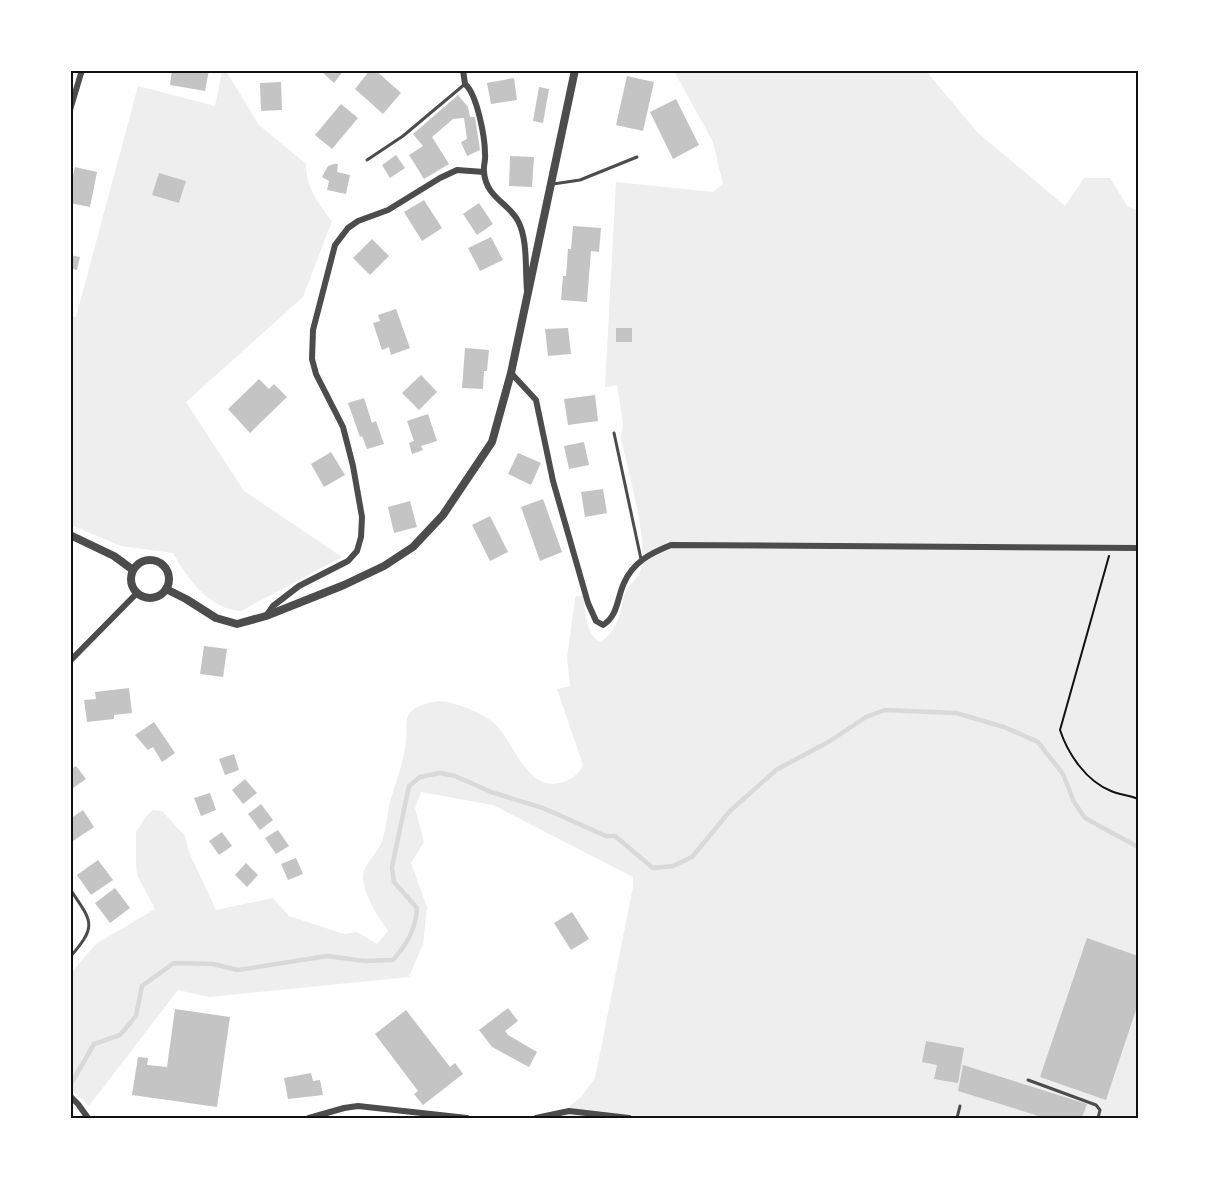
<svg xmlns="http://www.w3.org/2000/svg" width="1209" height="1189" font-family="'Sofia Sans Condensed',sans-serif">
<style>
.green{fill:#eee}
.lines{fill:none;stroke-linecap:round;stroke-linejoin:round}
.stream{stroke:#d9d9d9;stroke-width:4.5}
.building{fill:#c4c4c4}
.path{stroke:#111;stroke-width:2}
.service{stroke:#4c4c4c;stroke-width:3}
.minor{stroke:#4c4c4c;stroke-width:6}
.tertiary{stroke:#4c4c4c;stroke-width:8}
.neatline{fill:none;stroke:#111;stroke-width:2}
</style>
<rect width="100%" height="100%" fill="#fff"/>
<g class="green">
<path d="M222,71H226L259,125L306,164C305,185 319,205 332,221L303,297L186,402L244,491L342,557L241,611C209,609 188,579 173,553L121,546L71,525L70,316L76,317L138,86L215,106Z"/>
<path d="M674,71H926L977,132L1065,206L1084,178H1110L1128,207L1138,210V1118H563L571,1105L581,1097L595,1078L633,887V877L493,805L421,792L415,808L424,842L411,863L427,907L423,944L409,977L209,997L178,990L89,1106L71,1089V973L96,944L155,909L137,875L136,861V832L145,818L152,810L162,811L185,836L189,852L216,910L273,898L289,916L344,934L357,932L377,944L388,931C378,916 364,896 363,878C363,862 380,853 383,838C387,825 387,811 391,798C397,779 404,761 406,741C407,733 405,721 409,714C414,707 426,703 433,702C449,698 485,714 496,725C515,743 527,794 563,782C572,779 579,774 583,765L557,689L570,686L567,658L575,599L576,596H583C586,611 585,634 600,642C618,632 620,613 624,595C627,585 639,579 641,569C648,535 628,474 621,438L623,423L617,385L605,387L616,182L713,192L723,184L713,142Z"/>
</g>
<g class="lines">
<path class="stream" d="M72,1082L94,1044L120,1035L136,1016L142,986L174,963L213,964L238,970L327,956L365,961L393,960C407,944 416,929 417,908L394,882L392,867L409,786L420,777L440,773L455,776L491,792L543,808L606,836H615L653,868L673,866L692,857L730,811L776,770L830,741L866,717L885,710L956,713L1004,727L1038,742L1063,774L1074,802L1085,818L1138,847"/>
</g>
<g class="building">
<path d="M172,70L181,72V70H209L205,91L170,85Z"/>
<path d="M320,70H344L334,83Z"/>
<path d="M370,70H375L401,93L383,114L355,89Z"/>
<path d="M627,76L654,82L643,131L616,125Z"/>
<path d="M514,78L517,100L491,104L487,83Z"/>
<path d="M281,82L282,110L261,111L260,83Z"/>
<path d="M539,87L549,89L543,123L533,121Z"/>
<path d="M458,95L468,107L470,117H475L480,150L467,156L461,142L467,139L464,118L453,119L432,137L449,164L424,179L409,155L423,146L413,134Z"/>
<path d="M676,99L699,145L673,159L650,112Z"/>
<path d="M341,104L358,118L332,149L315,135Z"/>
<path d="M396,155L405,168L390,178L382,165Z"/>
<path d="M510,156L534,157L532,187L509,186Z"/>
<path d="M334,164H338L337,172L350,175L346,194L327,190L329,181L322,177L328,166Z"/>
<path d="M75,167L97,172L90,207L70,203V188Z"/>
<path d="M159,173L186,181L179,203L152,195Z"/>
<path d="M424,200L442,228L422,241L404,212Z"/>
<path d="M479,203L493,224L477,235L463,214Z"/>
<path d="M573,226L601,228L599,252L591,251L587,302L561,300L563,276H566L568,249H571Z"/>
<path d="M491,237L503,260L480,271L468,248Z"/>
<path d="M372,239L389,256L370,275L353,258Z"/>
<path d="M70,255L80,257L77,270L70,268Z"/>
<path d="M396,309L410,348L391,355L389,347L382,350L373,323L380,321L378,315Z"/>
<path d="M568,328L571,354L548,356L545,329Z"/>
<rect x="616" y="328" width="16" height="14"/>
<path d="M465,348L489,350L487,371H484L483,389L462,388Z"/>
<path d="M421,375L437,392L419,410L402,393Z"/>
<path d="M259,379L269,389L274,384L287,397L250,433L228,409Z"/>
<path d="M595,395L598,421L568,425L564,399Z"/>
<path d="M364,398L372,423L376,421L384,444L367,449L362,436L360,437L348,403Z"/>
<path d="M428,414L437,441L421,446L423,450L412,454L409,443L414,441L407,421Z"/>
<path d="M584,442L589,465L569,469L564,446Z"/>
<path d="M331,452L345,475L324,487L311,464Z"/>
<path d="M518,453L541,463L531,485L508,474Z"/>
<path d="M603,489L607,513L585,517L581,492Z"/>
<path d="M543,499L562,552L540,561L521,507Z"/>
<path d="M410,501L417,527L394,533L388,507Z"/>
<path d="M490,516L508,552L490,561L472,525Z"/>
<path d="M204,646L227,649L223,677L200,674Z"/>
<path d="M129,688L132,713L114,715V719L87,722L84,700L96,699L95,692Z"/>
<path d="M154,722L175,753L162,762L153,747L148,750L135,735Z"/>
<path d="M234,754L239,770L225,775L219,759Z"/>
<path d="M76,766L86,779L70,790V770Z"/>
<path d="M245,779L257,793L243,804L232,790Z"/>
<path d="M210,793L216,810L201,816L194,798Z"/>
<path d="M261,804L273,820L260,830L248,814Z"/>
<path d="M83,810L94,827L70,843V819Z"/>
<path d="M278,830L289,846L276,854L265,838Z"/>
<path d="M222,832L232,846L219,855L209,841Z"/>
<path d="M296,858L303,874L288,880L281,864Z"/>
<path d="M98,860L113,880L91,895L77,875Z"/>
<path d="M246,863L258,875L247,887L235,875Z"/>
<path d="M115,888L130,908L110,923L95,903Z"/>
<path d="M572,912L589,939L571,950L554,923Z"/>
<path d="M1087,938L1138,956V1004L1106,1100L1040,1077Z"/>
<path d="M508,1008L518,1021L505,1031L508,1035L537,1052L529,1067L492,1047L479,1030Z"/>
<path d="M175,1009L230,1017L217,1107L132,1095L138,1057L148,1058L147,1065L167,1067Z"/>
<path d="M406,1010L450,1067L455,1063L463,1074L423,1105L414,1094L418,1091L375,1034Z"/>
<path d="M926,1041L964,1048L958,1083L934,1079L937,1065L922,1062Z"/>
<path d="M963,1065L1087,1104L1082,1118H1045L958,1091Z"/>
<path d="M311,1073L313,1081L320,1080L323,1095L288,1099L284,1078Z"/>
</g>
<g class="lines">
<path class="path" d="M1109,556L1060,730C1068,754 1086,781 1111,791C1120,795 1130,795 1138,799"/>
<g class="service">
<path d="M367,160L403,136L465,84"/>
<path d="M553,184L580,180L637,157"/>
<path d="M614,433L641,559"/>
<path d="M70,889C92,922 98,925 70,957"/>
<path d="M1028,1080L1096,1105L1100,1110L1098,1118"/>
<path d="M957,1118L960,1106"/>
</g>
<g class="minor">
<path d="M463,70L465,84C477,94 485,137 485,154C486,160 483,166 484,172C486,198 509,203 518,221C528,240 525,268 527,290"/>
<path d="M70,110L82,70"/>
<path d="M511,373L536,400L553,481L588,603L596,621L603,625C618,616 617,598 624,583C633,562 651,553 671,545L1138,548"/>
<path d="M266,616L273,606L299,586L348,561L357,551L361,537L362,517L353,466L343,427L316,374L312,359L313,330L335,245L348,228L358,221L388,210L440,178L457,170L484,172"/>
<path d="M70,661L137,593"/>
<path d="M70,1096L78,1104L88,1118"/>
<path d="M309,1118L344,1108L358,1106L467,1118"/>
<path d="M536,1118L569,1111L629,1118"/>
</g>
<g class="tertiary">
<path d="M70,535L114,556L133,570"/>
<circle cx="150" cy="579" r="19"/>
<path d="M166,589L186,599L216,618L237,624L266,616L344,585L384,566L413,547L443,515L492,442L511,373L575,70"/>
</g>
</g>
<rect width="1209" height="1189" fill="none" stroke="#ffffff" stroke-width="144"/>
<rect x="72" y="72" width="1065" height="1045" class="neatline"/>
</svg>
